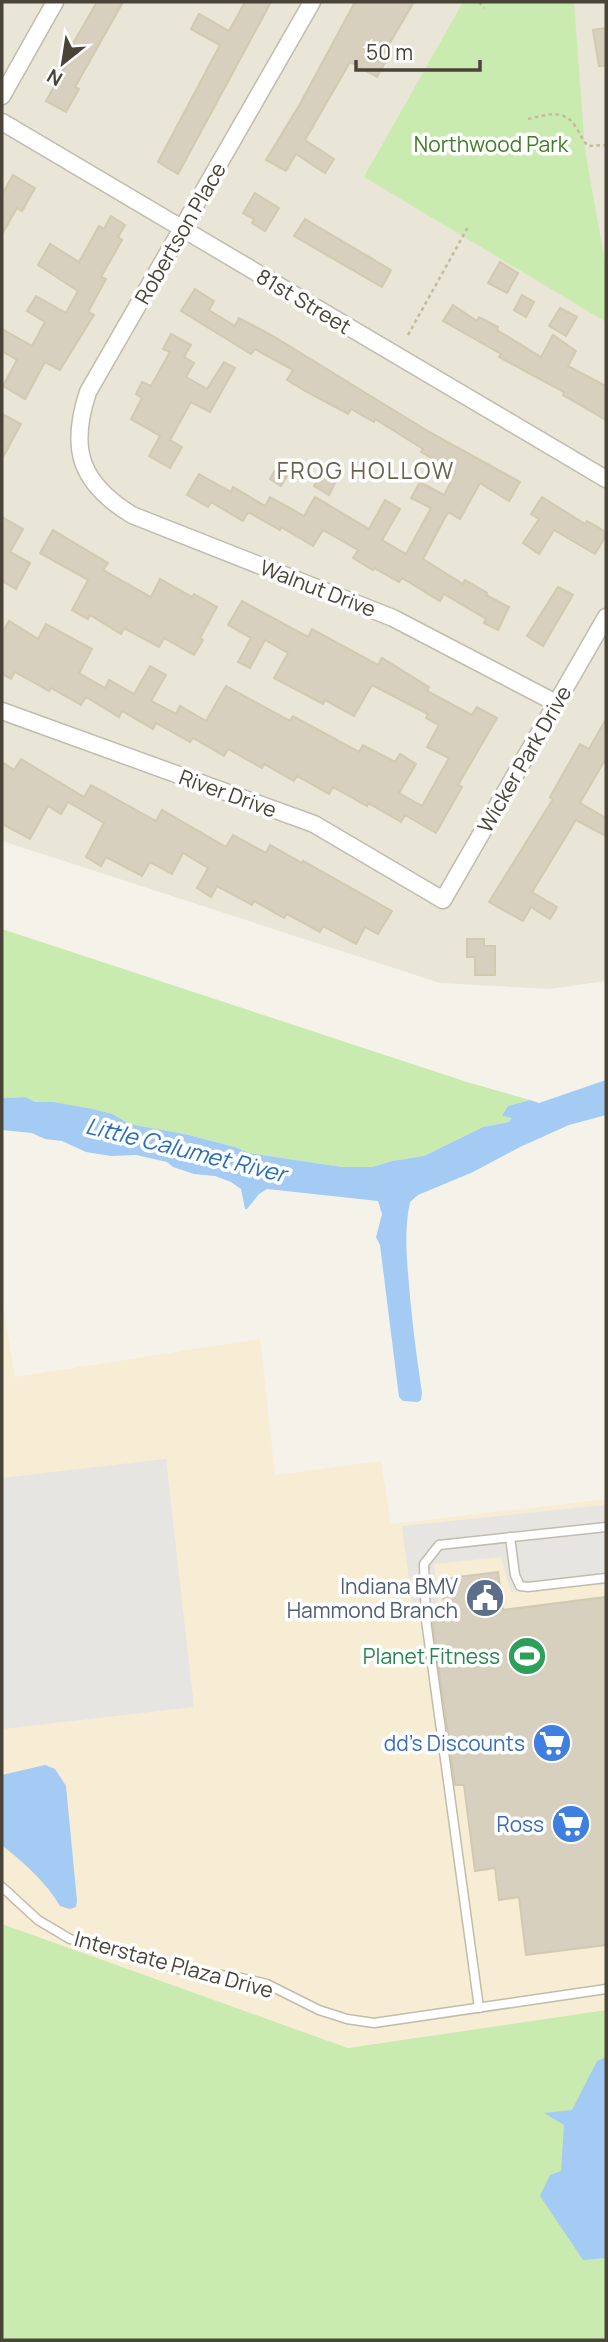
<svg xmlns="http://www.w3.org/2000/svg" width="608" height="2342" font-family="Manrope,sans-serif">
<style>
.residential{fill:#e9e5d7}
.commercial{fill:#f7ecd4}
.green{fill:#caebb0}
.parking{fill:#e6e5e1}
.water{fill:#a3cbf4}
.building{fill:#d7d0be;stroke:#d2c9b1;stroke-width:2}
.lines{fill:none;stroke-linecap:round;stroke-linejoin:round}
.service-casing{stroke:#c1bcab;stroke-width:11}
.minor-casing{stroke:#c1bcab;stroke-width:19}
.path{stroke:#c4b99b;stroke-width:2.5;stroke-dasharray:3.5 3.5;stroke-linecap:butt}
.service{stroke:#fff;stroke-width:8}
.minor{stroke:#fff;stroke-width:16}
.labels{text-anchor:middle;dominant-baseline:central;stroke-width:7;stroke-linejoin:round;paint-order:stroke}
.park-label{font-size:21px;fill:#3f7e27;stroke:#fff}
.street-label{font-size:21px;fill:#494437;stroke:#fff}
.service-label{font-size:21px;fill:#4e5e75;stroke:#fff;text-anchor:end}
.leisure-label{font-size:21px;fill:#27864d;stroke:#fff;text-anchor:end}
.shop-label{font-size:21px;fill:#366cbe;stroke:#fff;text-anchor:end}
.neighbourhood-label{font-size:23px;letter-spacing:2px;fill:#6c634d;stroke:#fff}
.water-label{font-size:23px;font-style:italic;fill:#2a6fbb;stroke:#fff}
</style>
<rect width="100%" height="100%" fill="#f5f3e9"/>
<path class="residential" d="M2,2H606V981L550,989L440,983L2,841Z"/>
<path class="commercial" d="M2,1300L15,1377L260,1339L275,1475L381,1461L391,1524L606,1499V2010L348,2048L2,1924Z"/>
<g class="green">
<path d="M463,2H574L585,150L606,268V322L364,177Z"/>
<path d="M2,929L467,1082L530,1100L508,1106L503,1116L513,1118L509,1122L483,1127L424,1156L392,1161L372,1167H342L249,1153L235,1147L185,1134L129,1124L113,1114L54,1102H35L26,1097L2,1098Z"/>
<path d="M2,1924L348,2048L606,2010V2340H2Z"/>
</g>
<g class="parking">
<path d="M166,1459L194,1707L2,1729V1478Z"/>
<path d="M606,1505V1584L511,1592L501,1557L434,1564L440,1611L413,1610L402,1526Z"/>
</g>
<g class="water">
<path d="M606,1080V1115L569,1125L520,1147L473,1172L418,1195L410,1202C405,1225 406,1249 408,1273C411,1314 416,1353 422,1393L421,1400L418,1402L403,1401L399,1397L380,1245L376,1237L382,1214L378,1201L267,1189L259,1194L247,1209H245L241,1189L231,1182L215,1176L194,1174L173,1167L167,1162L136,1155L111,1156L86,1152L62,1141L45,1139L32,1133L2,1130V1098L26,1097L35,1102H54L92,1109L113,1114L129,1124L185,1134L235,1147L249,1153L342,1167H372L392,1161L424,1156L483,1127L509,1122L512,1118L502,1116L508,1106L530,1100L539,1103Z"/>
<path d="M45,1765L55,1769L66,1786L77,1901L76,1907L70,1909L60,1906C46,1882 25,1864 3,1846L2,1775Z"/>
<path d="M606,2057V2258L583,2260L540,2196L550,2175L561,2171L564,2125L544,2113L572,2110L597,2061Z"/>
</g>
<g class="building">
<path d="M97,2H123L75,87L79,89L66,112L46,101L68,61L64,59Z"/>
<path d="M245,2H271L178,174L158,162L220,45L191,29L199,14L229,31Z"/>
<path d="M355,2H414L382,56L387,59L377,77L350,62L305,140L334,159L325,173L296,154L286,171L266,160L300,104Z"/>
<path d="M606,28V66H599L593,30Z"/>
<path d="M13,175L35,188L22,211L17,208L2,234V195Z"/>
<path d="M255,193L279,208L265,231L252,223L254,219L243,213Z"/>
<path d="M111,216L125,225L118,237L122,240L101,277L106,279L88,312L94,315L60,370L45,362L25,399L3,386L17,360L2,351V329L32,346L45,322L27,311L36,296L66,313L78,291L38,265L50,244L79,262L99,226L104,229Z"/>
<path d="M305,219L391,270L382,287L294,236Z"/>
<path d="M500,262L518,273L507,293L488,283Z"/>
<path d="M195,289L214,301L209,310L235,326L239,318L273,336L431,433L520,482L509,501L480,483L460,519L448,512L423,559L463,584L465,580L487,593L486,595L509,607L498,630L484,623L486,619L444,594L440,601L402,578L399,582L374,568L373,570L353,558L358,550L323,530L313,546L281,527L280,530L248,512L243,521L211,502L208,507L187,495L199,474L231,492L233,487L265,506L270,497L304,516L315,497L369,529L385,500L400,509L382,540L406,554L431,508L411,498L420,482L444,495L456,472L421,452L423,449L375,419L374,422L351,409L348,414L305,391L287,380L293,370L255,349L251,354L181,311Z"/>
<path d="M522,295L534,302L526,317L514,310Z"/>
<path d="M453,305L477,321L479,317L498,327L497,330L541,357L553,335L576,351L568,366L606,386V420L563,395L564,392L499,357L501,354L443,321Z"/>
<path d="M560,308L577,317L566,336L549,326Z"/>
<path d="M171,334L191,345L184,357L194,363L186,377L207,389L224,362L235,368L210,412L191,402L170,440L182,447L170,468L149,456L160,436L131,419L142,398L136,394L142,382L151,386L170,352L163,349Z"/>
<path d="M2,414L21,424L2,459Z"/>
<path d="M279,463L291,469L281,486L270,479Z"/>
<path d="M323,471L337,479L329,495L314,486Z"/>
<path d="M542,497L585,524L587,521L606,532V536L595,554L554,530L539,554L523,543L539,519L531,514Z"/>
<path d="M2,517L23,529L10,552L30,563L16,589L2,581Z"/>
<path d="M53,530L108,563L103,570L151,597L160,579L192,597L194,594L217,607L200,638L203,640L194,655L164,638L159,647L124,628L121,634L90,615L88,619L72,610L88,580L40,553Z"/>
<path d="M558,587L573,595L543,646L527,636Z"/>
<path d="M242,601L308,637L312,629L378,665L382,658L429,687L427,691L472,715L477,707L497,718L458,785L462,787L436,833L405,815L401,822L368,803L367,806L333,787L329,794L297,776L294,781L264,764L262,768L228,749L224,756L193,738L190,742L156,723L153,729L122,711L119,717L86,697L81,705L51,688L49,691L15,672L11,679L2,674V633L9,621L38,639L46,624L92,649L79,673L105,688L109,680L134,694L150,666L166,675L151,701L176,714L180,706L206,721L226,686L290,721L293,716L359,752L363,745L395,762L400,754L416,764L399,793L422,806L449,758L427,747L439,725L426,718L428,714L372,685L354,716L325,700L323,704L274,678L288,653L265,640L250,668L238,662L251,638L228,625Z"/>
<path d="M606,719V758L580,803L606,818V836L576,820L532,892L557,907L550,919L531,907L523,921L489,902L553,799L550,797L580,744L589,749Z"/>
<path d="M21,759L84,797L91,785L156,821L162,810L226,847L233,835L266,853L270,845L302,863L303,861L392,911L378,934L365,927L356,944L323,926L320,932L287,914L284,918L254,901L252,905L217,886L211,897L197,888L208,868L183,853L172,874L150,862L142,876L106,857L101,866L86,857L104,823L68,802L61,814L48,806L30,839L2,824V762L14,770Z"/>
<path d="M467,939H484V946H495V975H475V957H467Z"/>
<path d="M498,1572L503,1610L606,1597V1945L526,1955L519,1897L499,1900L495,1868L475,1871L464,1785H455L432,1618L446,1617L441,1579Z"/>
</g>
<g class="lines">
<g class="service-casing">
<g id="service">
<path d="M510,1537L515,1575L520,1586L528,1587L606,1578"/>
<path d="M2,1887L38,1920L70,1939L185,1971L237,1977L267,1984L319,2010L347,2019L374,2023L606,1989"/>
<path d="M479,2008L426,1620L424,1564L439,1545L606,1527"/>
</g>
</g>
<g class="minor-casing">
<g id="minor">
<path d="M312,2L88,392C69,449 80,483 132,515L393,618L556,703"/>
<path d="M2,96L55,2"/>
<path d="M2,122L606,479"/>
<path d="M2,711L314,824L443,900L606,617"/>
</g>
</g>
<g class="path">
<path d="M479,2L484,8"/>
<path d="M528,119C546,115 564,108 575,126C580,133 582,140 588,146L606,145"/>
<path d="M408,335L468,227"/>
</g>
<use href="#service" class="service"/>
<use href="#minor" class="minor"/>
</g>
<defs>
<g id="civic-disc" transform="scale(2.0125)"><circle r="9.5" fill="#5c6f8a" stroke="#fff"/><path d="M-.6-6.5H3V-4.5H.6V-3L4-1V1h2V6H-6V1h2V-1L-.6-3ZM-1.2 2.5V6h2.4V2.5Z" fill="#fff"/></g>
<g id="stadium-disc" transform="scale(2.0125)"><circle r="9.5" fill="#2e9e5b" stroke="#fff"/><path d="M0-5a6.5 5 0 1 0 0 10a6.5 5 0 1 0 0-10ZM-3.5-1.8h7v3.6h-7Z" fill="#fff"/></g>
<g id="supermarket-disc" transform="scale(2.0125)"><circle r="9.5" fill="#3f7fe0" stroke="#fff"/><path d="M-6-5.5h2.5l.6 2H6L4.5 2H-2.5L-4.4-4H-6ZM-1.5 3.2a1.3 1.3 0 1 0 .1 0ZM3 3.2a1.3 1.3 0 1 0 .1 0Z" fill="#fff"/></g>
</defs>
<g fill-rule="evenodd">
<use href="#civic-disc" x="485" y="1598"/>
<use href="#stadium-disc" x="527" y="1656"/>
<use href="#supermarket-disc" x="552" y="1743"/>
<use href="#supermarket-disc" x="571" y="1824"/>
</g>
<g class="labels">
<g class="park-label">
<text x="491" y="144">Northwood Park</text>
</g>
<g class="street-label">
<text transform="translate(180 233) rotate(-60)">Robertson Place</text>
<text transform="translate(304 301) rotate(31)">81st Street</text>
<text transform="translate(318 588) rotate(21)">Walnut Drive</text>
<text transform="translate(524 759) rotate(-60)">Wicker Park Drive</text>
<text transform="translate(228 793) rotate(20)">River Drive</text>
<text transform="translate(174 1964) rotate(15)">Interstate Plaza Drive</text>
</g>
<g class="service-label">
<text x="458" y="1586">Indiana BMV<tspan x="458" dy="24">Hammond Branch</tspan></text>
</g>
<g class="leisure-label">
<text x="500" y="1656">Planet Fitness</text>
</g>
<g class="shop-label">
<text x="525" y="1743">dd's Discounts</text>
<text x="544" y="1824">Ross</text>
</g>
<g class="neighbourhood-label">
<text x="366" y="470">FROG HOLLOW</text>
</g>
<g class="water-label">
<text transform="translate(186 1149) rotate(14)">Little Calumet River</text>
</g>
</g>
<rect width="608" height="2342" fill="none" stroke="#494437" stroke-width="7"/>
<g transform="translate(63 63) rotate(210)" stroke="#ffffff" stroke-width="5" paint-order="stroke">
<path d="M0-5L12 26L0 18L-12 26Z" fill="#494437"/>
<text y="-10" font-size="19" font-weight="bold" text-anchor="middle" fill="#494437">N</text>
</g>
<path d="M356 60v10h124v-10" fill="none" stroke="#494437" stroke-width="3.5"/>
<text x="366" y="60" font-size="21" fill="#494437" stroke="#ffffff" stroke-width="5" paint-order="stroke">50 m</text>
</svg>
